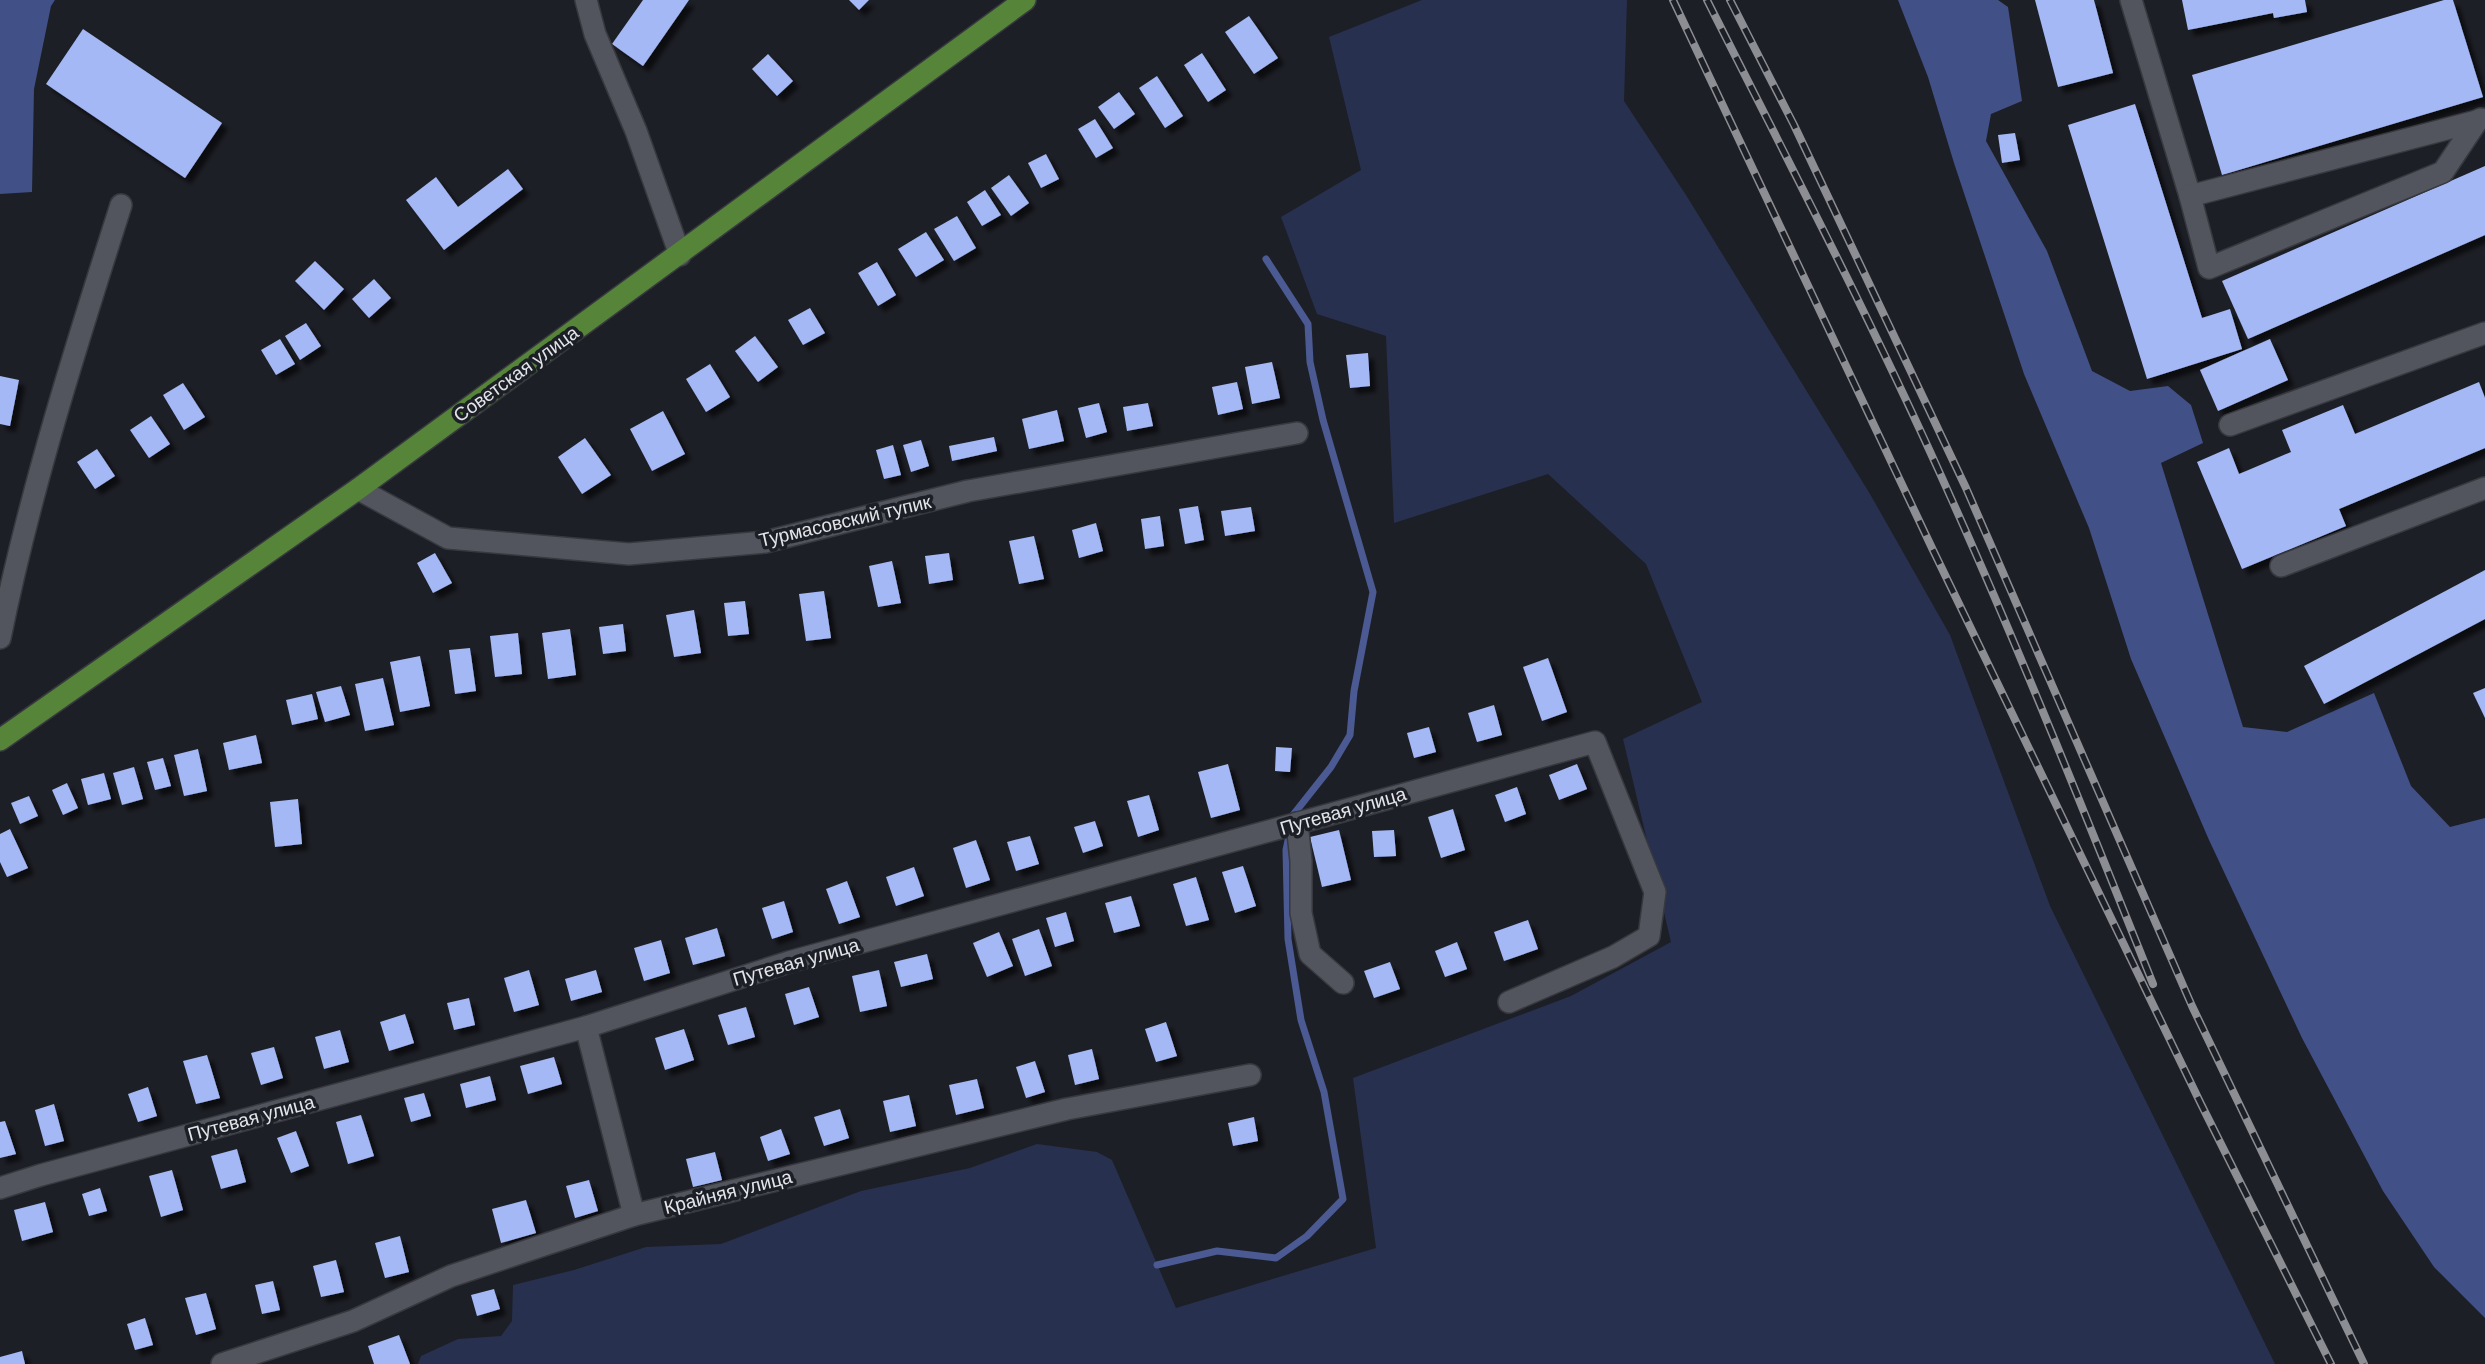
<svg xmlns="http://www.w3.org/2000/svg" width="2485" height="1364" font-family="'DM Sans',sans-serif">
<style>
.green{fill:#28304f}
.forest{fill:#415086}
.lines{fill:none;stroke-linecap:round;stroke-linejoin:round}
.stream{stroke:#4b5a92;stroke-width:7}
.building{fill:#a5b8f6;filter:url(#shadow)}
.minor-casing{stroke:#37393f;stroke-width:24}
.major-casing{stroke:#37393f;stroke-width:24}
.minor{stroke:#52555d;stroke-width:21}
.major{stroke:#56853a;stroke-width:21}
.rail-casing{stroke:#8c8e94;stroke-width:8}
.rail{stroke:#1d1f26;stroke-width:5;stroke-dasharray:16;stroke-linecap:butt}
.labels{text-anchor:middle;dominant-baseline:central;stroke-width:7;stroke-linejoin:round;paint-order:stroke}
.street-label{font-size:19px;fill:#e3e5ea;stroke:#1d1f26}
</style>
<defs>
<filter id="shadow"><feDropShadow dx="6" dy="6" stdDeviation="2" flood-color="#0009"/></filter>
</defs>
<rect width="100%" height="100%" fill="#1d1f26"/>
<path class="green" d="M1422,0H1627L1624,101L1686,195L1870,494L1950,635L2050,906L2275,1364H418L421,1356L458,1339L501,1336L512,1321L513,1285L574,1270L646,1247L721,1244L861,1191L970,1168L1037,1144L1097,1152L1112,1160L1176,1308L1376,1248L1353,1078L1571,996L1671,942L1623,739L1702,702L1646,564L1548,474L1394,523L1386,336L1317,314L1281,217L1361,170L1329,37Z"/>
<g class="forest">
<path d="M0,0H55L51,6L34,89L32,192L0,194Z"/>
<path d="M1898,0H1998L2008,7L2022,101L1991,114L1986,141L2047,251L2092,371L2130,391L2168,386L2191,405L2203,443L2161,463L2243,727L2287,732L2374,693L2411,786L2450,827L2485,818V1318L2434,1267L2383,1191L2302,1038L2209,840L2131,659L2089,528L2024,374L1954,163L1928,77Z"/>
</g>
<g class="lines">
<g class="stream">
<path d="M1266,259L1308,324L1310,362L1323,420L1373,592L1354,691L1350,735L1331,767L1293,815L1292,819"/>
<path d="M1157,1265L1217,1251L1276,1258L1307,1236L1343,1199L1324,1092L1301,1020L1288,939L1286,850L1290,831"/>
</g>
</g>
<g class="building">
<path d="M643,0H689L643,66L612,44Z"/>
<path d="M849,0H869L859,10Z"/>
<path d="M2035,0H2094L2113,73L2058,87Z"/>
<path d="M2182,0H2305L2307,12L2274,18L2273,13L2188,30Z"/>
<path d="M2444,0H2453L2483,97L2222,175L2192,75Z"/>
<path d="M1249,16L1278,58L1254,74L1225,32Z"/>
<path d="M83,29L222,123L185,178L46,84Z"/>
<path d="M1202,53L1226,90L1208,102L1184,65Z"/>
<path d="M768,54L793,81L777,96L752,69Z"/>
<path d="M1157,76L1183,116L1165,128L1139,88Z"/>
<path d="M1119,92L1135,114L1114,129L1098,107Z"/>
<path d="M2135,104L2202,318L2230,309L2242,349L2147,379L2068,125Z"/>
<path d="M1095,119L1113,148L1096,158L1078,129Z"/>
<path d="M2015,133L2020,160L2002,163L1998,135Z"/>
<path d="M1046,154L1059,179L1041,188L1028,163Z"/>
<path d="M2485,166V235L2248,339L2222,281Z"/>
<path d="M508,169L523,189L444,250L406,200L436,177L458,207Z"/>
<path d="M1009,175L1029,203L1011,216L991,188Z"/>
<path d="M985,190L1001,215L982,226L967,202Z"/>
<path d="M957,216L976,248L954,261L934,229Z"/>
<path d="M926,232L944,260L916,277L898,249Z"/>
<path d="M315,261L344,289L324,310L295,281Z"/>
<path d="M877,262L896,295L878,306L858,273Z"/>
<path d="M374,279L391,298L369,318L352,299Z"/>
<path d="M810,308L825,333L803,345L788,320Z"/>
<path d="M306,323L321,346L300,360L285,336Z"/>
<path d="M755,336L778,367L758,382L735,351Z"/>
<path d="M280,339L295,364L276,375L261,350Z"/>
<path d="M2270,339L2288,380L2218,411L2200,370Z"/>
<path d="M1368,353L1370,386L1350,388L1346,355Z"/>
<path d="M1272,362L1280,398L1252,404L1245,367Z"/>
<path d="M710,364L730,397L706,412L686,379Z"/>
<path d="M0,376L19,380L10,426L0,424Z"/>
<path d="M1237,382L1243,409L1218,415L1212,387Z"/>
<path d="M2479,382L2485,398V448L2339,509L2346,526L2242,569L2197,462L2229,448L2239,474L2291,452L2282,430L2343,405L2355,434Z"/>
<path d="M183,383L205,417L184,430L163,395Z"/>
<path d="M1099,403L1107,432L1086,438L1078,408Z"/>
<path d="M1148,403L1153,426L1127,431L1123,407Z"/>
<path d="M1057,410L1064,441L1029,449L1022,419Z"/>
<path d="M663,411L685,454L652,471L630,429Z"/>
<path d="M151,416L170,444L149,458L130,430Z"/>
<path d="M994,437L997,451L952,461L949,446Z"/>
<path d="M585,438L611,475L582,494L558,457Z"/>
<path d="M921,440L929,466L911,472L903,445Z"/>
<path d="M893,445L901,475L884,479L876,450Z"/>
<path d="M97,449L115,476L95,489L77,462Z"/>
<path d="M1198,506L1204,540L1185,544L1179,509Z"/>
<path d="M1251,507L1255,531L1225,536L1221,511Z"/>
<path d="M1160,516L1164,546L1145,549L1141,519Z"/>
<path d="M1096,523L1103,551L1079,558L1072,530Z"/>
<path d="M1034,536L1044,579L1019,584L1009,541Z"/>
<path d="M435,553L452,583L433,593L417,563Z"/>
<path d="M949,553L953,580L929,584L925,556Z"/>
<path d="M892,561L901,603L878,607L869,566Z"/>
<path d="M2485,570V619L2324,704L2304,666Z"/>
<path d="M824,591L831,638L806,641L799,594Z"/>
<path d="M745,601L749,634L728,636L724,603Z"/>
<path d="M694,610L701,653L674,657L666,615Z"/>
<path d="M623,624L626,651L603,654L599,627Z"/>
<path d="M570,629L576,675L548,679L542,633Z"/>
<path d="M518,633L522,674L495,677L490,636Z"/>
<path d="M470,648L476,691L455,694L449,650Z"/>
<path d="M420,656L430,706L400,712L390,662Z"/>
<path d="M1548,658L1567,712L1542,721L1523,667Z"/>
<path d="M383,678L394,725L365,731L355,684Z"/>
<path d="M341,686L350,715L325,722L316,692Z"/>
<path d="M2485,688V718L2473,693Z"/>
<path d="M312,694L318,719L292,725L286,700Z"/>
<path d="M1494,705L1502,735L1477,742L1468,713Z"/>
<path d="M1429,727L1436,752L1414,758L1407,733Z"/>
<path d="M256,735L262,763L229,770L223,743Z"/>
<path d="M1276,747L1292,748L1290,772L1275,771Z"/>
<path d="M198,749L207,791L184,796L174,755Z"/>
<path d="M163,758L171,786L155,790L147,762Z"/>
<path d="M1228,764L1240,810L1211,818L1198,772Z"/>
<path d="M1577,764L1587,789L1559,800L1549,775Z"/>
<path d="M134,767L143,799L122,805L113,773Z"/>
<path d="M104,773L111,799L88,805L81,779Z"/>
<path d="M67,783L78,808L63,815L52,790Z"/>
<path d="M1517,787L1526,814L1505,822L1495,795Z"/>
<path d="M1149,795L1159,830L1138,837L1127,801Z"/>
<path d="M29,796L38,816L20,824L11,803Z"/>
<path d="M298,799L302,844L275,847L270,802Z"/>
<path d="M1453,809L1465,850L1441,858L1428,817Z"/>
<path d="M1095,821L1103,846L1083,853L1074,827Z"/>
<path d="M10,829L28,868L7,877L0,862V834Z"/>
<path d="M1339,830L1351,880L1322,887L1310,837Z"/>
<path d="M1394,830L1396,856L1374,857L1372,831Z"/>
<path d="M1030,836L1039,864L1016,871L1007,842Z"/>
<path d="M976,840L990,880L966,888L953,848Z"/>
<path d="M1243,866L1256,906L1235,913L1222,872Z"/>
<path d="M914,867L924,896L896,906L886,877Z"/>
<path d="M1196,877L1209,920L1186,926L1173,884Z"/>
<path d="M847,881L860,917L839,924L826,889Z"/>
<path d="M1131,896L1140,926L1114,933L1105,903Z"/>
<path d="M784,901L793,932L772,939L762,908Z"/>
<path d="M1066,912L1074,941L1055,947L1046,918Z"/>
<path d="M1528,920L1538,949L1504,961L1494,932Z"/>
<path d="M717,928L725,956L693,965L685,938Z"/>
<path d="M1039,929L1052,966L1025,976L1012,939Z"/>
<path d="M999,932L1013,966L987,977L973,943Z"/>
<path d="M661,940L670,973L644,981L634,948Z"/>
<path d="M1457,942L1467,969L1445,977L1435,951Z"/>
<path d="M927,954L933,979L901,987L894,962Z"/>
<path d="M1390,962L1400,989L1374,998L1364,971Z"/>
<path d="M529,970L539,1005L514,1012L504,978Z"/>
<path d="M596,970L602,992L571,1001L565,979Z"/>
<path d="M879,970L887,1006L860,1012L852,976Z"/>
<path d="M809,987L819,1017L794,1025L785,994Z"/>
<path d="M469,998L475,1025L454,1030L447,1003Z"/>
<path d="M746,1007L755,1037L728,1045L718,1015Z"/>
<path d="M405,1014L414,1043L389,1051L380,1022Z"/>
<path d="M1166,1022L1177,1056L1156,1062L1145,1029Z"/>
<path d="M684,1029L694,1060L665,1070L655,1038Z"/>
<path d="M340,1030L349,1062L324,1069L315,1037Z"/>
<path d="M274,1047L283,1078L261,1085L251,1053Z"/>
<path d="M1092,1049L1099,1079L1075,1085L1068,1055Z"/>
<path d="M207,1055L220,1098L196,1104L183,1061Z"/>
<path d="M554,1057L562,1084L528,1094L520,1066Z"/>
<path d="M1035,1061L1045,1092L1026,1098L1016,1067Z"/>
<path d="M490,1076L496,1100L466,1108L460,1084Z"/>
<path d="M977,1079L984,1108L956,1115L949,1085Z"/>
<path d="M148,1087L157,1116L138,1122L128,1094Z"/>
<path d="M424,1093L431,1116L411,1122L404,1098Z"/>
<path d="M909,1095L916,1126L890,1132L883,1101Z"/>
<path d="M54,1104L64,1141L45,1146L35,1110Z"/>
<path d="M840,1109L849,1138L824,1146L814,1117Z"/>
<path d="M361,1115L374,1156L348,1164L336,1122Z"/>
<path d="M1254,1117L1258,1141L1233,1146L1228,1123Z"/>
<path d="M5,1121L16,1154L0,1158V1122Z"/>
<path d="M781,1129L790,1154L768,1161L760,1137Z"/>
<path d="M296,1131L309,1166L291,1173L277,1138Z"/>
<path d="M237,1149L246,1182L221,1189L211,1156Z"/>
<path d="M715,1152L722,1180L693,1187L686,1159Z"/>
<path d="M172,1170L183,1210L161,1217L149,1176Z"/>
<path d="M589,1180L598,1211L575,1218L566,1186Z"/>
<path d="M100,1188L107,1211L89,1216L82,1194Z"/>
<path d="M526,1200L536,1233L501,1243L492,1209Z"/>
<path d="M45,1202L53,1232L22,1241L14,1210Z"/>
<path d="M400,1236L409,1272L385,1278L375,1243Z"/>
<path d="M336,1260L344,1292L321,1297L313,1266Z"/>
<path d="M273,1281L280,1310L262,1314L255,1285Z"/>
<path d="M494,1289L500,1309L477,1316L471,1295Z"/>
<path d="M206,1293L216,1329L196,1335L185,1298Z"/>
<path d="M145,1318L153,1345L135,1350L127,1324Z"/>
<path d="M399,1335L410,1364H374L368,1346Z"/>
<path d="M22,1351L25,1364H0V1357Z"/>
</g>
<g class="lines">
<g class="minor-casing">
<g id="minor">
<path d="M586,0L595,34L636,131L680,255"/>
<path d="M2131,0L2190,196L2477,121"/>
<path d="M2190,196L2209,268L2443,172L2477,121L2481,119"/>
<path d="M2230,425L2485,333"/>
<path d="M358,489L448,538L629,554L765,542L968,491L1297,433"/>
<path d="M2281,566L2485,488"/>
<path d="M0,638C30,491 75,349 121,205"/>
<path d="M1297,823L1301,861V913L1310,954L1343,983"/>
<path d="M586,1027L634,1215"/>
<path d="M0,1188L41,1175L586,1027L789,962L1595,742L1655,892L1649,936L1613,957L1509,1002"/>
<path d="M222,1364L353,1321L451,1276L634,1215L1067,1109L1250,1075"/>
</g>
</g>
<g class="major-casing">
<path id="major" d="M0,740L358,489L1025,0"/>
</g>
<use href="#minor" class="minor"/>
<use href="#major" class="major"/>
<g class="rail-casing">
<g id="rail">
<path d="M1673,0L1932,548L2201,1104L2331,1364"/>
<path d="M1707,0C1790,165 1876,329 1951,498C2023,658 2088,821 2153,984"/>
<path d="M1730,0L1794,125L1966,488L2192,1006L2364,1364"/>
</g>
</g>
<use href="#rail" class="rail"/>
</g>
<g class="labels">
<g class="street-label">
<text transform="translate(516 374) rotate(-36)">Советская улица</text>
<text transform="translate(845 521) rotate(-13)">Турмасовский тупик</text>
<text transform="translate(1343 811) rotate(-16)">Путевая улица</text>
<text transform="translate(796 962) rotate(-16)">Путевая улица</text>
<text transform="translate(251 1118) rotate(-15)">Путевая улица</text>
<text transform="translate(728 1192) rotate(-14)">Крайняя улица</text>
</g>
</g>
</svg>
